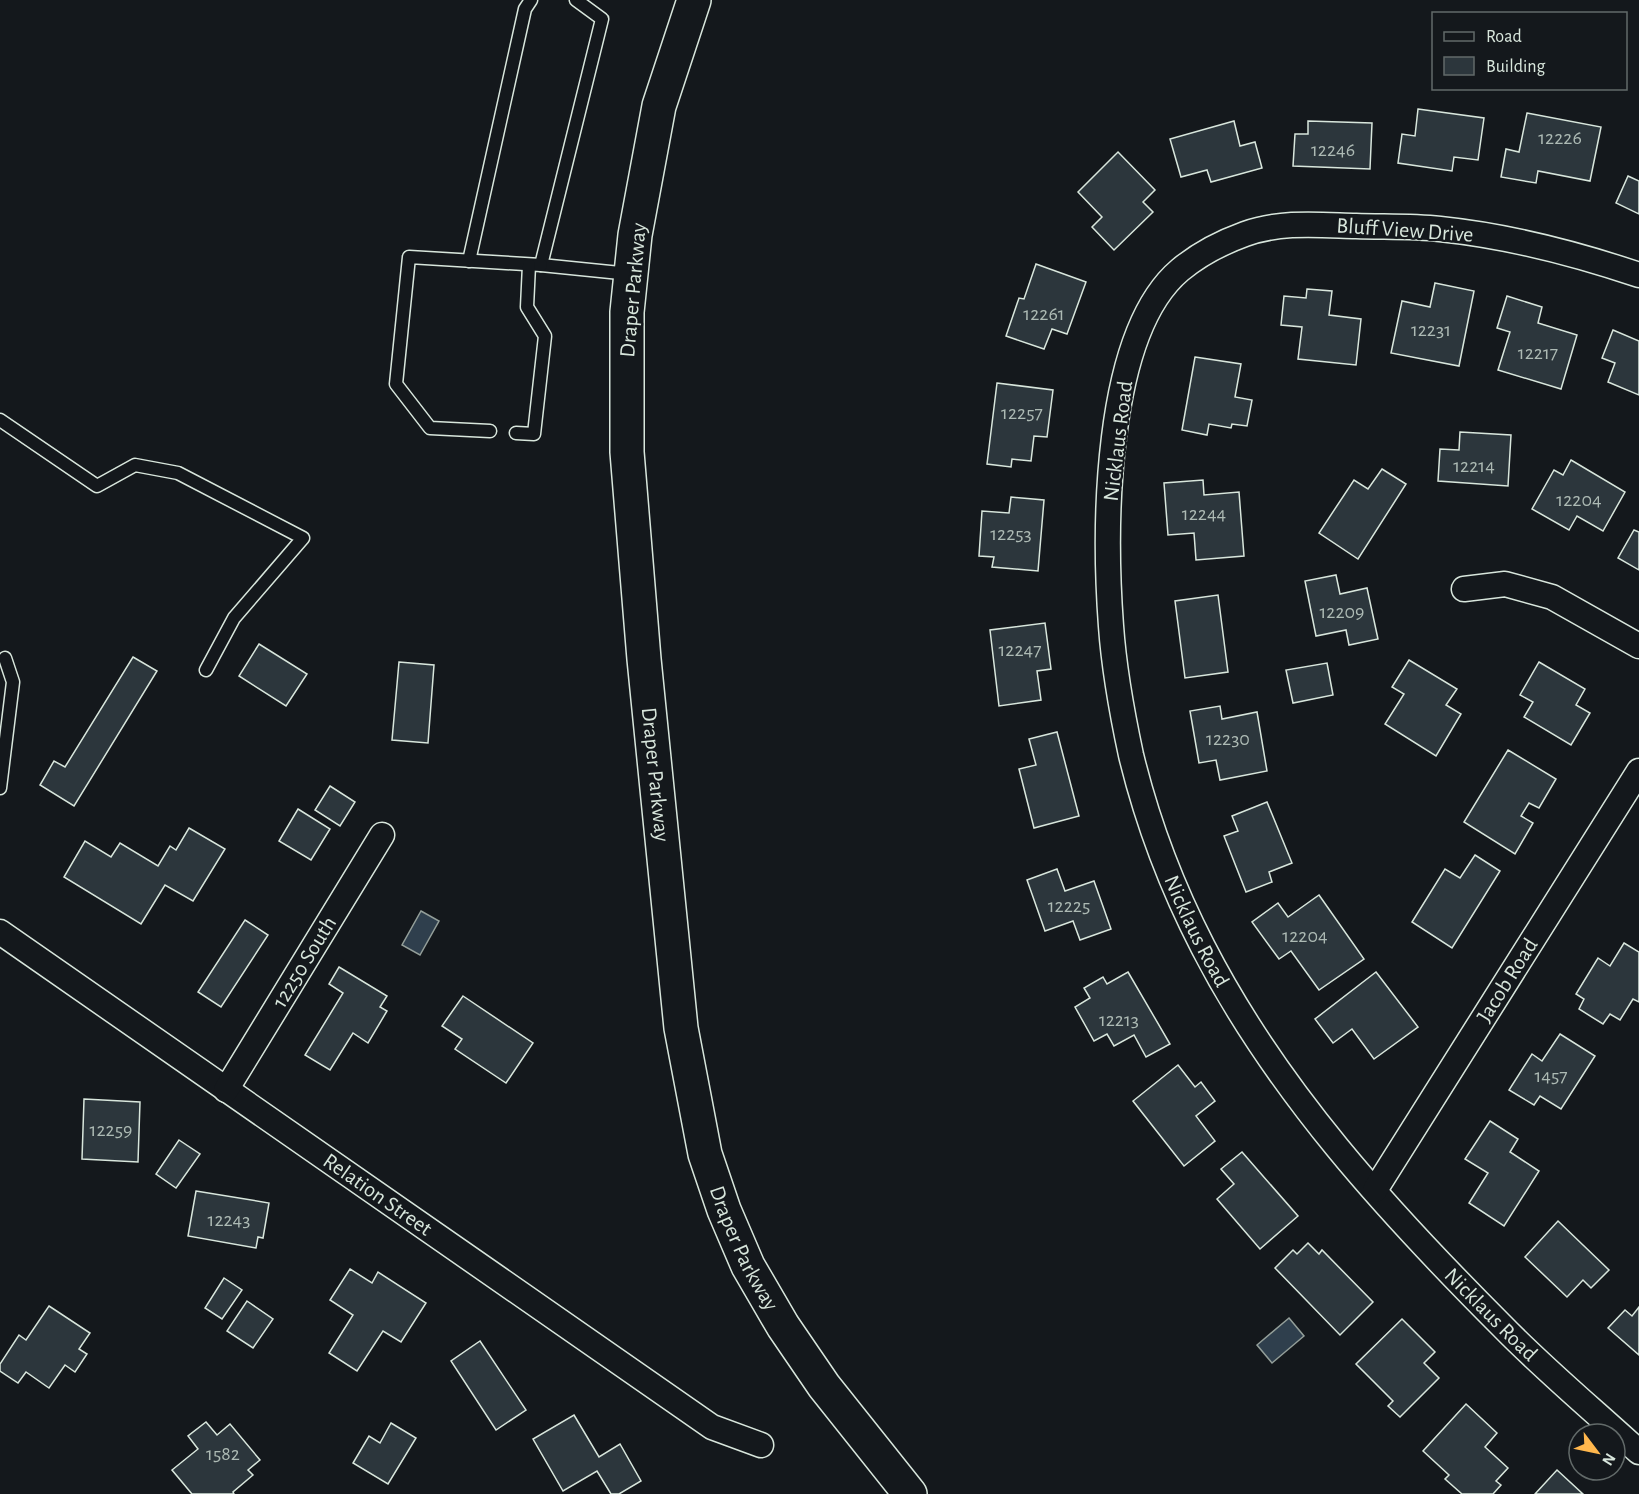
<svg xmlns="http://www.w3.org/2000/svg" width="1639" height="1494" font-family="'Alegreya Sans',sans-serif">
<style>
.water{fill:#2f3f4d;stroke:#939e99;stroke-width:1.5}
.building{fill:#2c363c;stroke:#d8e6dc;stroke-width:1.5}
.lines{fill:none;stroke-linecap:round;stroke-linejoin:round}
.lane-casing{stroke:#d8e6dc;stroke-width:15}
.street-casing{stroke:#d8e6dc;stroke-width:27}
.secondary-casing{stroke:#d8e6dc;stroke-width:36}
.lane{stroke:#14181c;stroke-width:12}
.street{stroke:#14181c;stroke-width:24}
.secondary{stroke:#14181c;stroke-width:33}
.labels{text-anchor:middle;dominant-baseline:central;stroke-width:4.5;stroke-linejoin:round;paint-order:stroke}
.number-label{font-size:20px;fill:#adbab4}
.street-label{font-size:22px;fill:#d8e6dc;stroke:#14181c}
</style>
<rect width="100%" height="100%" fill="#14181c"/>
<g class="water">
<path d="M421,911L439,921L420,955L402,945Z"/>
<path d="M1289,1318L1304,1336L1272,1363L1257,1345Z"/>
</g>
<g class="building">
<path d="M1418,109L1484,118L1478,160L1454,157L1452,171L1398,163L1402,134L1415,136Z"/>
<path d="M1527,113L1601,127L1590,181L1538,171L1536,183L1501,177L1506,149L1519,152Z"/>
<path d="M1234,121L1240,146L1255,142L1262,168L1211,182L1207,170L1181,177L1170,139Z"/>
<path d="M1308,121L1372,123L1370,169L1293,166L1295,134H1308Z"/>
<path d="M1118,152L1155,190L1143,202L1153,212L1114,250L1092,227L1102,217L1078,192Z"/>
<path d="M1628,176L1639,181V214L1616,203Z"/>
<path d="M1036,264L1086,282L1067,334L1052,329L1044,349L1006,336L1019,298L1024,299Z"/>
<path d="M1435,283L1474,291L1459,366L1391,353L1402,301L1430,307Z"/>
<path d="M1307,289L1332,291L1329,315L1361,319L1356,365L1298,359L1302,327L1281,325L1284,296L1306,298Z"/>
<path d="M1507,296L1542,307L1538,323L1577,335L1561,389L1498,370L1510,332L1497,328Z"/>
<path d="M1613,330L1639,341V395L1608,382L1615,363L1602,358Z"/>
<path d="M1195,357L1241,364L1235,397L1252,400L1247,426L1232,424L1231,428L1209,424L1207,435L1182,430Z"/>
<path d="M997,383L1053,390L1047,437L1034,436L1031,461L1012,459L1011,467L987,464Z"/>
<path d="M1460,432L1511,435L1508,486L1438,481L1440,449L1459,450Z"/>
<path d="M1571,460L1625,492L1603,531L1577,516L1569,530L1532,509L1554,470L1563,475Z"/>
<path d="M1382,469L1406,484L1358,559L1319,533L1354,480L1368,489Z"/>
<path d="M1203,480L1204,495L1239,492L1244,556L1196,560L1194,533L1168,535L1164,483Z"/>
<path d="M1011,497L1044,500L1038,571L992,567L994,557L979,556L982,511L1009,513Z"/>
<path d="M1634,530L1639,532V570L1618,558Z"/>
<path d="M1336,575L1340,594L1367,588L1378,639L1349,645L1346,630L1316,636L1305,581Z"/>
<path d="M1218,595L1228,672L1185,678L1175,601Z"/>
<path d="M1045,623L1051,669L1037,671L1041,700L999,706L990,630Z"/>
<path d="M259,644L307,674L286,706L239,676Z"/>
<path d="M133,657L157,671L74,806L40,785L54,761L65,767Z"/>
<path d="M1409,660L1457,689L1446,705L1461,714L1436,756L1385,724L1404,694L1392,687Z"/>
<path d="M399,662L434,665L428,743L392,740Z"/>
<path d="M1539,662L1585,689L1576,705L1590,713L1571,745L1524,717L1533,702L1520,695Z"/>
<path d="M1327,663L1333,695L1293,703L1286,670Z"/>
<path d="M1220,706L1222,719L1257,712L1267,771L1220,780L1216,760L1199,763L1190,711Z"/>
<path d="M1057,732L1079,816L1034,828L1019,769L1036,765L1029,739Z"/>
<path d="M1508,750L1556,779L1539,808L1529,803L1521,816L1533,823L1515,854L1464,822Z"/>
<path d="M330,786L355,802L340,826L315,810Z"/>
<path d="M1267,802L1292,863L1269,872L1272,882L1246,892L1224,836L1238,831L1232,816Z"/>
<path d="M298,809L330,829L311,860L279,841Z"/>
<path d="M189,828L225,849L193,901L165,885L141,924L64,877L85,841L111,857L120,843L158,866L170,846L176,850Z"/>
<path d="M1475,855L1500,871L1452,948L1412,922L1445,869L1460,878Z"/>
<path d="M1057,869L1065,891L1094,881L1111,929L1080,940L1073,921L1045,931L1027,880Z"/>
<path d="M1319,895L1364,959L1319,990L1291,951L1279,959L1252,922L1278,903L1288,917Z"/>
<path d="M245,920L268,935L221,1007L198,992Z"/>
<path d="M1624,943L1639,952V1002L1633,999L1620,1020L1610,1014L1603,1024L1579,1009L1584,999L1576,994L1598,958L1610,966Z"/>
<path d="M339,967L387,996L380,1007L387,1011L368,1043L353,1033L330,1070L305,1055L343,993L329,984Z"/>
<path d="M1128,972L1170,1044L1146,1057L1134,1035L1114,1046L1107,1034L1094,1041L1075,1007L1090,998L1084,988L1103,977L1107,984Z"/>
<path d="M1376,972L1418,1027L1374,1059L1352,1029L1333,1043L1315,1019Z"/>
<path d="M463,996L533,1043L506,1083L455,1049L462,1039L442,1026Z"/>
<path d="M1560,1034L1595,1056L1561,1109L1540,1096L1534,1105L1509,1090L1532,1054L1542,1061Z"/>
<path d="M1178,1065L1195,1087L1201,1082L1215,1101L1196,1116L1215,1141L1184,1166L1133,1101Z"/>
<path d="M84,1099L140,1102L138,1162L82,1159Z"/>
<path d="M1490,1121L1518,1139L1510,1152L1539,1171L1504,1226L1469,1203L1488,1173L1465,1159Z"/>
<path d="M179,1140L200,1154L176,1188L156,1174Z"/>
<path d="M1242,1152L1298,1216L1260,1249L1217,1199L1234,1184L1221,1169Z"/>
<path d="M196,1191L269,1203L263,1238L258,1237L256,1248L188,1236Z"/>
<path d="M1558,1221L1609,1270L1591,1288L1583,1280L1567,1297L1525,1257Z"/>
<path d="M1308,1243L1319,1254L1322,1250L1373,1302L1340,1335L1275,1268L1293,1250L1297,1254Z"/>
<path d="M350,1269L372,1283L378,1272L426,1303L401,1342L383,1331L357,1371L329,1353L353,1315L330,1300Z"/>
<path d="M224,1278L242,1290L222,1319L205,1308Z"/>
<path d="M247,1301L273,1319L253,1348L227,1331Z"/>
<path d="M49,1306L90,1333L79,1349L87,1354L75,1372L65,1365L49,1388L26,1372L18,1383L0,1371V1364L19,1335L26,1340Z"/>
<path d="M1639,1307V1355L1608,1328L1625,1310L1632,1316Z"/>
<path d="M1402,1319L1435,1352L1424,1363L1439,1378L1400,1417L1388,1406L1393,1401L1356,1364Z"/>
<path d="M480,1341L526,1410L496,1430L451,1361Z"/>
<path d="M1466,1404L1497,1433L1485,1447L1508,1468L1496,1481L1501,1485L1493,1494H1462L1445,1479L1449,1475L1423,1451Z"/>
<path d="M574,1415L599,1457L620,1444L641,1481L619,1494H611L597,1471L563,1491L533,1439Z"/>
<path d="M206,1422L217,1435L230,1424L260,1460L248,1470L253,1475L233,1492L234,1494H192L172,1470L198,1449L188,1436Z"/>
<path d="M391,1423L416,1438L388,1484L353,1463L369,1436L380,1443Z"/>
<path d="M1557,1470L1583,1494H1535Z"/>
</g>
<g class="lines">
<g class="lane-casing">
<g id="lane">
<path d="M576,0L602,19L541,265L630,274"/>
<path d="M469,261L525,9L531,0"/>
<path d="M0,420L97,486L135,465L178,473L303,538L234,618L206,670"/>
<path d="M490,431L430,428L396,384L409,257L541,265"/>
<path d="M516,433L534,434L545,336L527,307L529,265"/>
<path d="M0,788L13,682L5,658"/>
</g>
</g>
<g class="street-casing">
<g id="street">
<path id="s1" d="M1639,275C1574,253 1508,236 1440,229C1412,226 1383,227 1356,226C1319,225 1281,221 1245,234C1223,242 1198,255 1180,270C1103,335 1104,532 1111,626C1114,669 1122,713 1131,755C1147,821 1172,887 1203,947C1277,1091 1388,1212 1502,1326C1545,1370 1593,1410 1639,1452"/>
<path d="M1464,589L1505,584L1552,597L1639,646"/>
<path id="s2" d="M0,932L712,1427L761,1445"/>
<path id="s3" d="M226,1090L382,835"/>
<path id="s4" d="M1375,1190L1639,771"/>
</g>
</g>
<g class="secondary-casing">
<g id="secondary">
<path id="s5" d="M694,0L659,106L635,235L627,312V452L644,659L681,1028L705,1154L724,1210L748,1266L783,1326L824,1386L910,1494"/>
</g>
</g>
<use href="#lane" class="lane"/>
<use href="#street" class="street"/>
<use href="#secondary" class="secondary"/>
</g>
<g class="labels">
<g class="number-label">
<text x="1560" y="138">12226</text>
<text x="1333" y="150">12246</text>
<text x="1044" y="314">12261</text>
<text x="1431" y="330">12231</text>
<text x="1538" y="353">12217</text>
<text x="1022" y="413">12257</text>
<text x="1474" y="466">12214</text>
<text x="1579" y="500">12204</text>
<text x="1204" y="514">12244</text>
<text x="1011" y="534">12253</text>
<text x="1342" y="612">12209</text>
<text x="1020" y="650">12247</text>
<text x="1228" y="739">12230</text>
<text x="1069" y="906">12225</text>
<text x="1305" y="936">12204</text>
<text x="1119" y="1020">12213</text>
<text x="1551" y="1076">1457</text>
<text x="111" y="1130">12259</text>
<text x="229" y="1220">12243</text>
<text x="223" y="1454">1582</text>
</g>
<g class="street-label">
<text transform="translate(1405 230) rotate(4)">Bluff View Drive</text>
<text transform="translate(633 290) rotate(-85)">Draper Parkway</text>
<text transform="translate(1118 441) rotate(-83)">Nicklaus Road</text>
<text stroke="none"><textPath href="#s5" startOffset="784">Draper Parkway</textPath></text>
<text stroke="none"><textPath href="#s1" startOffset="1167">Nicklaus Road</textPath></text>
<text stroke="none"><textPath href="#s3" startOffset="150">12250 South</textPath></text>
<text stroke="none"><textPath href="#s4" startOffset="248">Jacob Road</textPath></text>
<text stroke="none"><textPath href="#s2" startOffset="460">Relation Street</textPath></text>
<text stroke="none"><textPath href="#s5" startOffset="1269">Draper Parkway</textPath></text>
<text stroke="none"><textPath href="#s1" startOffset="1653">Nicklaus Road</textPath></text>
</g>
</g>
<rect x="1432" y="12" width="195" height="78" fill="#14181c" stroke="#626a69" stroke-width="1.5"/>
<rect x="1444" y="32" width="30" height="9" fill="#14181c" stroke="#626a69" stroke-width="1.5"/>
<text x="1486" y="42" font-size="18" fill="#d8e6dc">Road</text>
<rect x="1444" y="57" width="30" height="18" fill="#2c363c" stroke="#626a69" stroke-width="1.5"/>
<text x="1486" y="72" font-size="18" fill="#d8e6dc">Building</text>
<g transform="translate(1597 1452) rotate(122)"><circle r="28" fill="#14181c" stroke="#626a69" stroke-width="1.5"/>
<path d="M0-4.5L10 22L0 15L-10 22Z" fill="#ffb74d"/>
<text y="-9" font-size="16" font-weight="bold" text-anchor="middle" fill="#d8e6dc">N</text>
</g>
</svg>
